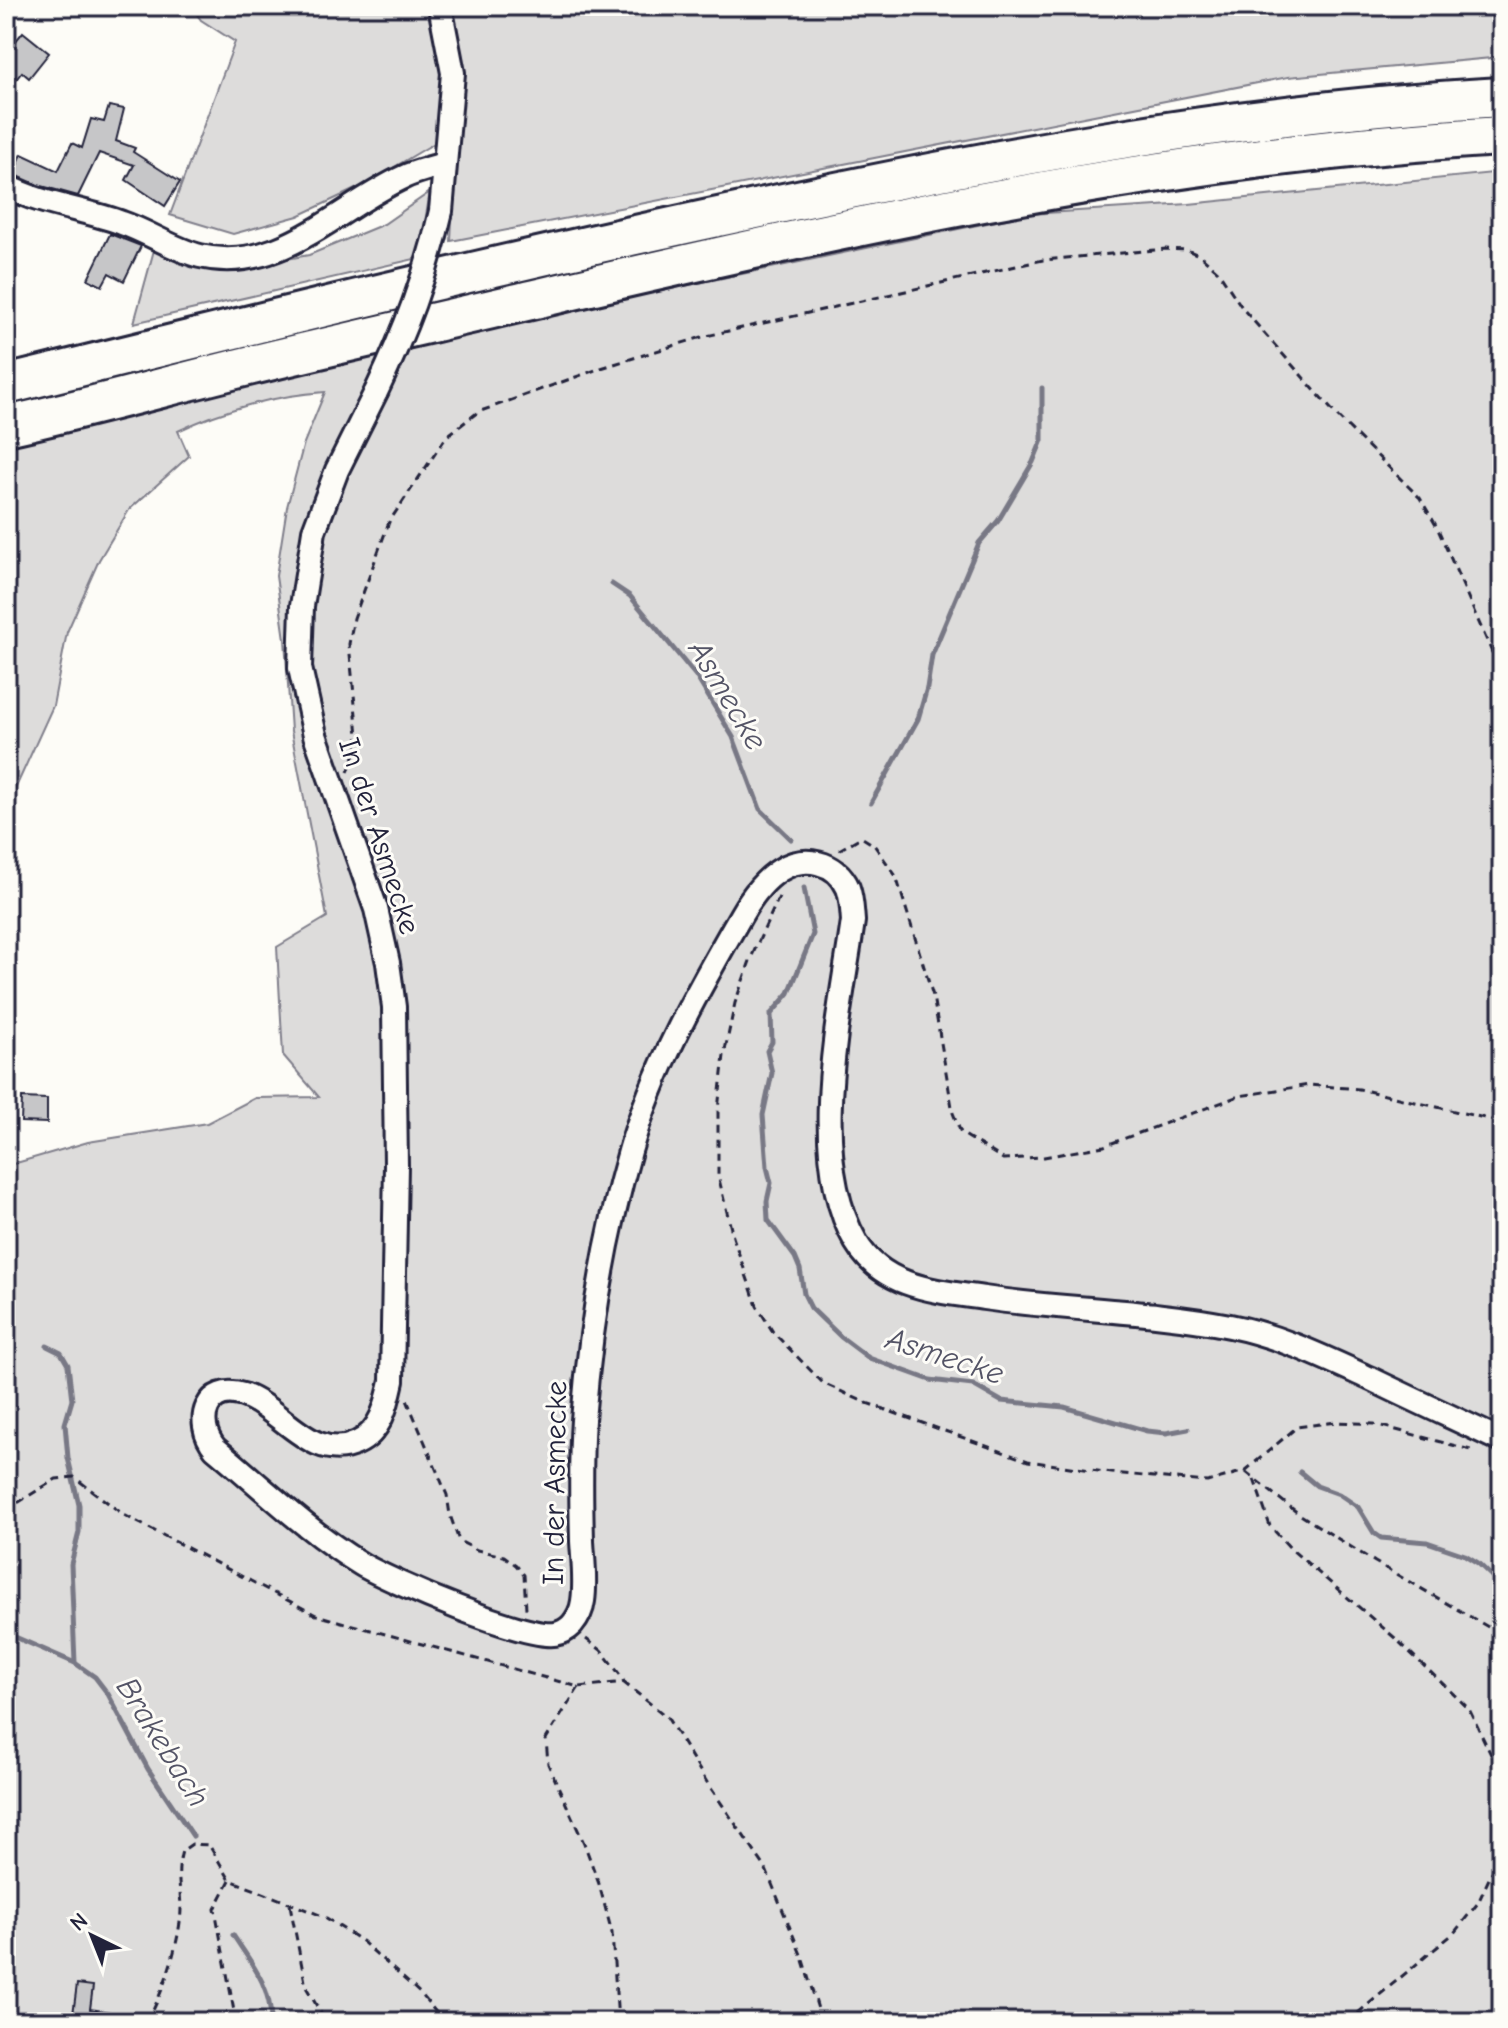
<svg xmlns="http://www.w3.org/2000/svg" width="1508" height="2028" font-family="'Comic Neue',sans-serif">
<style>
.green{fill:#dddcdb;stroke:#807f8b;stroke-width:2}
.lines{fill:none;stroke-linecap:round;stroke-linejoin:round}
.stream{stroke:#787885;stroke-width:5}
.building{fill:#c6c6c8;stroke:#22223b;stroke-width:2}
.minor-casing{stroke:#22223b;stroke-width:28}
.motorway-casing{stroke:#22223b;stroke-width:44}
.path{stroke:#22223b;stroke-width:3;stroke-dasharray:8 6;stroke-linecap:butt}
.minor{stroke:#fdfcf7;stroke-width:22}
.motorway{stroke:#fdfcf7;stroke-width:38}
.minor-bridge-casing{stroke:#22223b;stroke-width:28;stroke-linecap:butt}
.minor-bridge{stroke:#fdfcf7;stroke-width:22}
.labels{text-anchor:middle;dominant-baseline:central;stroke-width:6;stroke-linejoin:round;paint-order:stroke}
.street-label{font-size:30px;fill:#22223b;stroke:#fdfcf7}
.water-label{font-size:32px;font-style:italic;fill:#545466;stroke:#fdfcf7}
</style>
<rect width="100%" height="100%" fill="#fdfcf7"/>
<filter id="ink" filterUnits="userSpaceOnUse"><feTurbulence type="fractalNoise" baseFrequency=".0125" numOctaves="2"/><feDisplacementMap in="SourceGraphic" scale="16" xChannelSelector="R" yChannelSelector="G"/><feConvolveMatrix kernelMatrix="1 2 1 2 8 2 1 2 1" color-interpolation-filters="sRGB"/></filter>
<g filter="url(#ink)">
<g class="green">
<path d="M191,6H434L445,74L443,138L364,185L298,216L233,234L170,215L235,42L201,20Z"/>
<path d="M448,6H1502V57L1288,77L451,241L459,71Z"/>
<path d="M1502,172V2022H6V1166L88,1142L207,1123L255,1098L319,1097L283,1055L277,947L327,917L291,731L285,639L276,576L287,507L304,443L325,392C276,395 221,410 178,431L189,456L129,510L99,560L67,632L53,706L6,809V440L588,306L1030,214L1189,204Z"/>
<path d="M430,192L419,258L134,323L154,250L219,271L309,255L384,224Z"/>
</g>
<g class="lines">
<g class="stream">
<path d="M612,584L630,596L696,676L733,737L760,809L791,839"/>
<path d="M871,803L918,719L927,688L932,655L979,543L998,521L1033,462L1042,440V388"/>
<path d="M804,888L813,934L789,993L771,1014L772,1042L767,1051L772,1073L763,1115L767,1167L771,1183L767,1201L768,1220L795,1257L800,1269L804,1294L811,1308L841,1337L869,1358L930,1380L973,1385L1001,1401L1064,1407L1147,1431L1166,1433L1188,1429"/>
<path d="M47,1346L61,1353L68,1365L72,1400L65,1424L68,1458L79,1505V1532L71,1564L75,1663"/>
<path d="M1300,1472L1317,1486L1339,1494L1358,1507L1374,1533L1381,1538L1427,1542L1465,1555L1478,1563L1502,1586"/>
<path d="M6,1633L75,1663L95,1677L108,1694L148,1769L193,1836"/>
<path d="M233,1935C252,1964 271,1986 271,2022"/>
</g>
</g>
<g class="building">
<path d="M23,32L49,53L29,78L22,72L6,92V53Z"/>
<path d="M109,106L124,109L116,141L135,148L133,152L180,182L165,206L126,180L134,165L99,153L78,196L38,185L13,174L22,154L58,171L72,143L82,148L91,119L104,122Z"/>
<path d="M110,234L141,246L124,281L109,273L102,286L88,279Z"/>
<path d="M22,1098L47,1099V1123L21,1122Z"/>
<path d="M77,1984L93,1986L90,2009L118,2013L117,2022H72Z"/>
</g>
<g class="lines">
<g class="minor-casing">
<g id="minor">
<path d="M440,6L453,73L441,211"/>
<path d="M6,186C41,205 84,209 122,223C149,232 172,249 200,256C279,275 338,207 404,177C416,171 431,168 444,164"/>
<path d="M376,392L337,470L314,531L302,606L300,668L315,735L376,909L388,963L394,1007L396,1165L392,1381C387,1404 381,1432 357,1443C312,1464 281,1408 243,1395C207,1383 193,1421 215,1448C262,1487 308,1532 361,1564C391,1582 525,1639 555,1634C561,1633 568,1629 572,1625C578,1618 582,1609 583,1601C586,1581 583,1560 582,1541C581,1500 580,1461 583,1420C590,1330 605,1238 630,1151C653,1069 699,988 741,915C750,899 764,880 780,870C804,855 836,861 848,888C852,899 852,910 853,921C840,1015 806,1156 856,1242C883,1288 936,1291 984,1298C1065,1310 1149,1310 1230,1326C1280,1336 1325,1358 1371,1379C1414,1400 1458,1420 1502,1441"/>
</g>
</g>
<g class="motorway-casing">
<g id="motorway">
<path d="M6,385C249,325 492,265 737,213C990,158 1244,111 1502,97"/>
<path d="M6,426C88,408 170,385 252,365C346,342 441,321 535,299C853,224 1175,154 1502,136"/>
</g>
</g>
<g class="path">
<path d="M348,772L353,761L358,735L349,644L354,618L389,522L447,436L478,412L601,368L702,337L1043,260L1166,249L1187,250L1201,256L1218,271L1243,309L1338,417L1420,498L1437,527L1502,675"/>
<path d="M839,850L861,837L874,845L896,876L933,996L953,1113L961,1133L1003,1159L1044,1157L1104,1146L1239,1096L1309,1085L1359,1089L1502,1122"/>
<path d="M779,897L751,958L735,1003L724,1055L718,1110V1175L733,1237L757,1306L773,1332L823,1383L864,1402L1028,1461L1112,1473L1207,1482L1245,1471L1297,1427L1337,1422L1374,1424L1471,1450"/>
<path d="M407,1400L447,1495L450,1515L459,1541L477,1550L504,1556L516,1565L524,1575L526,1609"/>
<path d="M1246,1472L1299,1514L1375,1562L1502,1635"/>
<path d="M1254,1479L1270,1526L1292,1550L1395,1638L1469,1709L1495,1763L1502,1790"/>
<path d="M6,1510L56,1479L74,1477L124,1515L316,1615L579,1687L625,1682"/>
<path d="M586,1639L601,1650L624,1680"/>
<path d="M623,1682L667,1717L708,1784L765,1867L802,1957L822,2022"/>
<path d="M579,1687L546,1739L548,1764L584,1843L599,1884L612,1933L618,2022"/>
<path d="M230,1880L215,1909L236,2022"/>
<path d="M290,1905L306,1987L326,2022"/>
<path d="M147,2022C163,1993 181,1940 181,1907C180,1885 176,1873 182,1851L192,1844L209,1845L230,1880L325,1917L363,1942L421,1994L444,2022"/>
<path d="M1347,2022L1454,1933L1478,1903L1502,1850"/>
</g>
<use href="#minor" class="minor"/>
<use href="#motorway" class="motorway"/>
<g class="minor-bridge-casing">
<path id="minor-bridge" d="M376,392C405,331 426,277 441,211"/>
</g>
<use href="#minor-bridge" class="minor-bridge"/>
</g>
</g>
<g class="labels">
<g class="street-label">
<text transform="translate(379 836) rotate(72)">In der Asmecke</text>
<text transform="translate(555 1483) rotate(-89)">In der Asmecke</text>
</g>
<g class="water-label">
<text transform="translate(728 695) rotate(59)">Asmecke</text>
<text transform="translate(945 1356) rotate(18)">Asmecke</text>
<text transform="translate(163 1742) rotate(58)">Brakebach</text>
</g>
</g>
<rect width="1508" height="2028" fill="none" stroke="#fdfcf7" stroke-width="32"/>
<rect x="16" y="16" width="1476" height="1996" fill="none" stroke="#22223b" stroke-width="3" filter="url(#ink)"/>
<g transform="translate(92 1936) rotate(317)" stroke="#fdfcf7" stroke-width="6" paint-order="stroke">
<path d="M0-6L14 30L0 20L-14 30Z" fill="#22223b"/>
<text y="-12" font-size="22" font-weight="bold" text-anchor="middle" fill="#22223b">N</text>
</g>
</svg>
